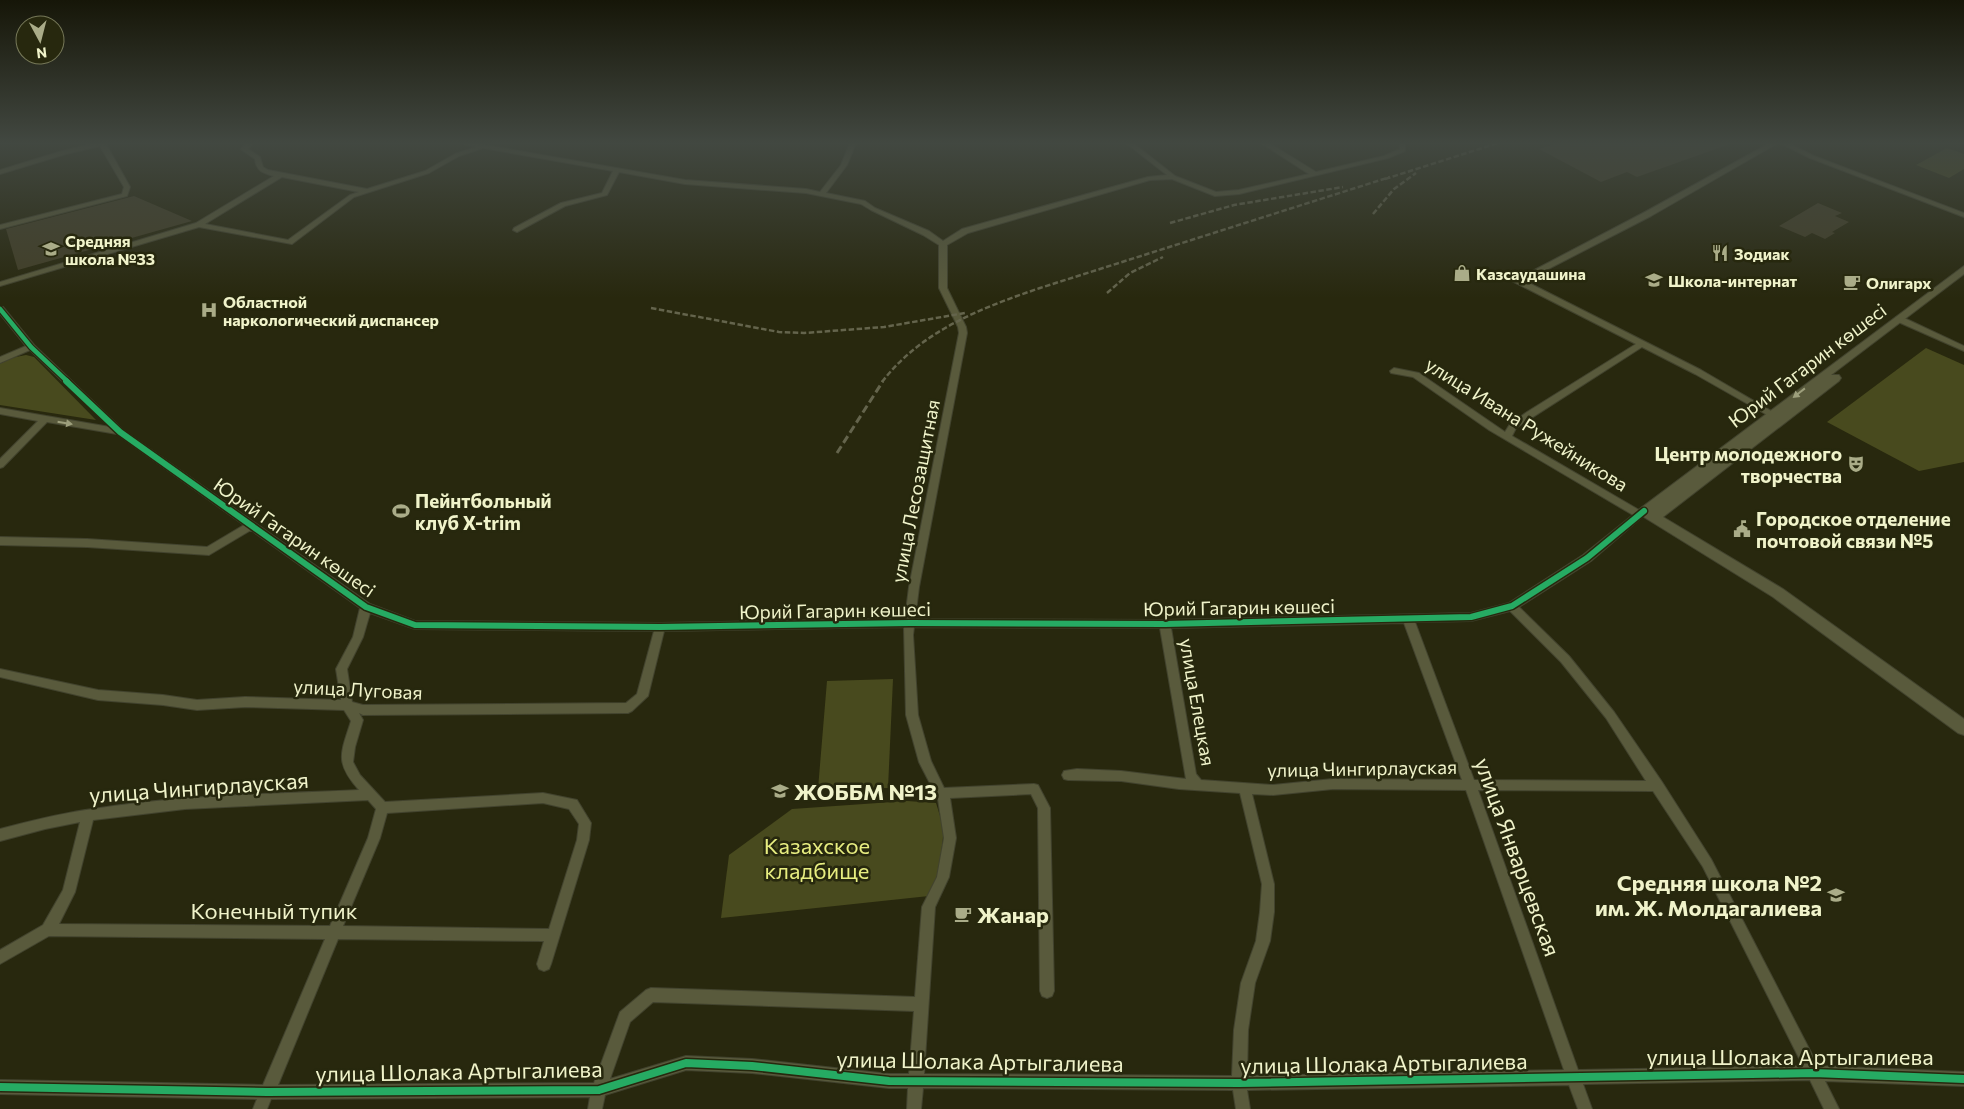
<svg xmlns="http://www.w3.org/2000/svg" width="1964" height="1109" font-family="Commissioner,sans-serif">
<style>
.green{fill:#484a1e}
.building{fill:#423f27}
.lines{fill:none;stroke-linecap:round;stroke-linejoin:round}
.street-casing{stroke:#42432e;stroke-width:2}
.secondary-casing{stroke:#42432e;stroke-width:2}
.street{fill:#595a3c;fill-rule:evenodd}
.secondary{fill:#595a3c;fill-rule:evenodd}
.rail-far1{stroke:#64644c;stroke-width:2.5;stroke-dasharray:5.5 2.5;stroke-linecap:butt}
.rail{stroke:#64644c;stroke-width:3;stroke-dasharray:8 4;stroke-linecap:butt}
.cycleway-far2-casing{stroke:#27280e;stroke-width:7}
.cycleway-far1-casing{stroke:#27280e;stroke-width:9}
.cycleway-casing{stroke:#27280e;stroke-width:11}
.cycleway-far2{stroke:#26ab63;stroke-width:4.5}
.cycleway-far1{stroke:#26ab63;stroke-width:6}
.cycleway{stroke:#26ab63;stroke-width:8}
.oneway{fill:#9d9f7c}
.labels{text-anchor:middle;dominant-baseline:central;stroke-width:5;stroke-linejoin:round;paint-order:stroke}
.far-poi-label{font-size:16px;font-weight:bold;fill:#f0f3ca;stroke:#27280e;text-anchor:start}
.street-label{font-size:19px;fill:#f0f3ca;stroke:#27280e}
.poi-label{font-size:19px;font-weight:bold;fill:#f0f3ca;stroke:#27280e;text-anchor:start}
.near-street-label{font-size:22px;fill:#f0f3ca;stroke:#27280e}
.near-poi-label{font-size:22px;font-weight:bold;fill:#f0f3ca;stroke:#27280e;text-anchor:start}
.near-park-label{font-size:22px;fill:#e7ed80;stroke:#27280e}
</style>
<rect width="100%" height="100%" fill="#28280e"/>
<g class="green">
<path d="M1947,148L1964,154V169L1949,178L1916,165Z"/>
<path d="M1926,348L1964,365V462L1919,471L1827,422Z"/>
<path d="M26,355L34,357L96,420L0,405V363L11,358Z"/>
<path d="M893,679L888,788L818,789L827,681Z"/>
<path d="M907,801L936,803L944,829L939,871L929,896L721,918L729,855L792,809Z"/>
</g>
<g class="building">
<path d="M1558,143H1730V144L1637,177L1627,172L1601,182L1539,149Z"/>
<path d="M134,196L192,221L18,270L6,229Z"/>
<path d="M1818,203L1842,213L1835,216L1849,222L1832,232L1835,233L1825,239L1812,233L1805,237L1779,226Z"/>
</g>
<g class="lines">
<g class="street-casing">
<g id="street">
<path d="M95,143H107L106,144L130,187L127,196L0,229V225L122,194L124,187L100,146L66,154L0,174V170L62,151Z"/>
<path d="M246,143H253L248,149L260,157L263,167L268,170L367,189L425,171L455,154L476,147L460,143H474L685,180L806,189L820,192L841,165L850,143H856L847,165L826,193L865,201L875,208L929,231L943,241L962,229L1148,177L1167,175L1126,143H1133L1175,176L1216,192L1239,190L1309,174L1261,143H1269L1316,172L1384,156L1400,149L1399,143H1405V151L1388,158L1239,194L1215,196L1172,179L1150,180L968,233L947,245V288L966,327L967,333L919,587L915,619L1165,620L1471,613L1509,603L1583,555L1633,515L1489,430L1413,377L1391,373L1390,371L1394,368L1419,373L1505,432L1510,424L1527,412L1636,344L1510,280V276L1519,278L1645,212L1770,143H1778L1651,216L1525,281L1701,370L1783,418L1779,421L1776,420L1695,374L1642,347L1516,428L1512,436L1639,510L1644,508L1649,511L1591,561L1519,607L1569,656L1614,712L1662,782L1711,859L1818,1066L1964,1072V1086L1825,1081L1839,1109H1824L1810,1080L1583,1084L1592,1109H1578L1569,1085L1247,1090L1250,1109H1236L1233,1090L923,1088L921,1109H907L908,1088H889L752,1073L686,1070L605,1095L602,1109H588L590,1097L271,1099L267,1109H253L257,1099L0,1094V1080L263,1085L325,939L49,936L0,964V950L43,925L63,890L80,822L45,829L0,841V829C31,821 61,813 93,809C181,795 270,794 359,790C334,762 341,753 351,721L344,710L245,707L197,710L163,705L98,700L0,677V669L98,690L163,695L197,700L245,697L341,700L336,669L353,637L360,608L251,530L209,555L87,547L0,545V537L87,539L207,547L244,525L117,434L47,422L3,467L0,468V459L38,421L0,414V408L110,427L30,350L0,363V357L26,346L0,314V307H3L34,345L123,430L370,604L415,621L660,623L905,619L909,587L959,333L958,327L939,288V245L923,235L871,210L861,204L806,193L685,184L619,172L607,195L565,206L517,232L513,230L514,228L561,203L602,193L613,171L483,148L459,156L429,173L354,197L292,244L199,227L0,286V282L196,223L274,176C263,173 256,171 255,159L242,150L241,149ZM282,177L359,192L350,195L288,240L205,224ZM1510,611L1561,662L1606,718L1646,781L1474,780L1415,622L1471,621ZM370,613L415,629L654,631L637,694L626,703L363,705L352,702L347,669L363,637ZM1404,623L1462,780L1333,779L1273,785L1201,780L1196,774L1171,628ZM904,627L906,715L919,762L938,799L944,838L937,877L922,907L915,997L651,988L646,990L620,1012L594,1083L278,1085L338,939L544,941L537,964L539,969L544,971L549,969L551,964L589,840L591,823L577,800L543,793L385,802L360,775L353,762L355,747L363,720L359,713L363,715L628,713L632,711L648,696L664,631ZM914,627L1160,628L1186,779L1121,771L1077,769L1064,771L1062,775L1064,779L1068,780L1121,781L1179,789L1240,793L1262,884L1260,912L1256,941L1241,983L1234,1030L1232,1076L924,1074L935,907L949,877L956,838L950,798L1031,794L1038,808L1040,991L1042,996L1047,998L1052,996L1054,991L1050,808L1038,785L1034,784L944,788L931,761L918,715L913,635ZM1333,789L1466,790L1564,1070L1247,1076L1248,1030L1255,983L1270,941L1274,912V884L1252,794L1273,795ZM1478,790L1653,791L1703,867L1803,1066L1578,1070ZM368,800L376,809L368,838L330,926L59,924L75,892L93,820L185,809ZM543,803L569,809L579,824L577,840L549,929L343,926L380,838L387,813ZM653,1002L914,1011L909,1074H889L752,1059L686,1056L610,1079L630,1022Z"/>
<path d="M1780,143H1788L1814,156L1964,213V217L1810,158Z"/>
<path d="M1896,317H1902L1964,346V351L1896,321Z"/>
</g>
</g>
<g class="secondary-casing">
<path id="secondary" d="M1964,266V274L1831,375H1839L1841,378L1839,381L1663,517L1783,589L1964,719V735L1958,733L1773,597L1639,514L1637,511Z"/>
</g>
<use href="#street" class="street"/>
<use href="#secondary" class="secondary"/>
<g class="rail-far1">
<path d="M1385,179L1498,143"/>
<path d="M1373,214L1394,189L1416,173"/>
<path d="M1170,223L1234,205L1343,187"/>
<path d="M1107,293L1130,273L1163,257"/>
<path d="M651,308L779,332L804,333L884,327L965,313"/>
<path d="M882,382C921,331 981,308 1040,288L1390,177"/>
</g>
<path class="rail" d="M837,453L883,381"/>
<g class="cycleway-far2-casing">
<path id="cycleway-far2" d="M0,309L31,347L68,382"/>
</g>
<g class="cycleway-far1-casing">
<path id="cycleway-far1" d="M66,381L120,432L366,607L415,625L660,627L910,623L1165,624L1471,617L1512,606L1587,558L1644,511"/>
</g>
<g class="cycleway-casing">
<path id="cycleway" d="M0,1087L267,1092L599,1090L686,1063L752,1066L889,1081L1239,1083L1814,1073L1964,1079"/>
</g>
<use href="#cycleway-far2" class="cycleway-far2"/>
<use href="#cycleway-far1" class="cycleway-far1"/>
<use href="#cycleway" class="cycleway"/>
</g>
<defs><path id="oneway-solid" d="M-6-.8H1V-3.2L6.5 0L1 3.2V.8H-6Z" transform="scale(1.25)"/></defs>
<g class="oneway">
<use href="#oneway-solid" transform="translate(1799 393) rotate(142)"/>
<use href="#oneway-solid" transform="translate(65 423) rotate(9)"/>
</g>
<linearGradient id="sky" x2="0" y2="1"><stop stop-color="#161608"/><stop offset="0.48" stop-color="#424841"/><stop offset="1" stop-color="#424841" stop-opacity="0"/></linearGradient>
<rect width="1964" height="298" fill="url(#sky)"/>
<defs>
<g id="school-bare" transform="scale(1.35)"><path d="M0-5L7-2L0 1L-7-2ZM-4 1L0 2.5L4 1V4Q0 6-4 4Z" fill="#aaac88" stroke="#27280e" stroke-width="2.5" paint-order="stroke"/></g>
<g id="restaurant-bare" transform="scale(1.35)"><path d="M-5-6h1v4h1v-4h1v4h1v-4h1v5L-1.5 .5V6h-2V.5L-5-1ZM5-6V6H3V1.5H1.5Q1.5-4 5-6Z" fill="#aaac88" stroke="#27280e" stroke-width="2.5" paint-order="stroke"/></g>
<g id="shop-bare" transform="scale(1.35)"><path d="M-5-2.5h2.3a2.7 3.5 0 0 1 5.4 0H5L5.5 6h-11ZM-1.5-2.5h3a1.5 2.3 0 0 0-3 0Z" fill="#aaac88" stroke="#27280e" stroke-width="2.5" paint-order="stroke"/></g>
<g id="cafe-bare" transform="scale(1.35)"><path d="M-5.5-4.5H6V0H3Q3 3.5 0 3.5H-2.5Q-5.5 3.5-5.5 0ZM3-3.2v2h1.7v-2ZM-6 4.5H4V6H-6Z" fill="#aaac88" stroke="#27280e" stroke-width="2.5" paint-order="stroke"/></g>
<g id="hospital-bare" transform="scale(1.35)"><path d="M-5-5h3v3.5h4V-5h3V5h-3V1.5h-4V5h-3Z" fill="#aaac88" stroke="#27280e" stroke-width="2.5" paint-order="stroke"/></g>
<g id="theatre-bare" transform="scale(1.35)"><path d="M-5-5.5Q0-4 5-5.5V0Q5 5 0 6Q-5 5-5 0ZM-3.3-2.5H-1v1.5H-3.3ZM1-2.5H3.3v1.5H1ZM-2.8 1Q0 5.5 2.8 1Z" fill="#aaac88" stroke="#27280e" stroke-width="2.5" paint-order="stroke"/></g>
<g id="stadium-bare" transform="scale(1.35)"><path d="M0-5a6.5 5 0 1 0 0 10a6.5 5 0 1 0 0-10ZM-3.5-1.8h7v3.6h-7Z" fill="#aaac88" stroke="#27280e" stroke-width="2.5" paint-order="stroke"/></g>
<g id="civic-bare" transform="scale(1.35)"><path d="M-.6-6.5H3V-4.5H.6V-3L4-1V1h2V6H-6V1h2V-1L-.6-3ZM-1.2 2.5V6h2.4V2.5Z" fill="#aaac88" stroke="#27280e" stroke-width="2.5" paint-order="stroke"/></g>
</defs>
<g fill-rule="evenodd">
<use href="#school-bare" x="51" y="249"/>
<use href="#restaurant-bare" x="1720" y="253"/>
<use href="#shop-bare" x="1462" y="273"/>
<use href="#school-bare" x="1654" y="280"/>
<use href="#cafe-bare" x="1852" y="282"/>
<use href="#hospital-bare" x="209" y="310"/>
<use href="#theatre-bare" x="1856" y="464"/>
<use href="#stadium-bare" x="401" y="511"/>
<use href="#civic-bare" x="1742" y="529"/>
<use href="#school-bare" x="780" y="791"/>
<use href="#school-bare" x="1836" y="895"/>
<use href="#cafe-bare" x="963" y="914"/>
</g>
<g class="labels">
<g class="far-poi-label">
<text x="65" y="240">Средняя<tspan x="65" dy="18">школа №33</tspan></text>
<text x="1734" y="253">Зодиак</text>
<text x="1476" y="273">Казсаудашина</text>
<text x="1668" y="280">Школа-интернат</text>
<text x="1866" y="282">Олигарх</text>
<text x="223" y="301">Областной<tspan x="223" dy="18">наркологический диспансер</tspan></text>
</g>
<g class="street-label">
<text transform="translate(1807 365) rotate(-37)">Юрий Гагарин көшесі</text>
<text transform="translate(1527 424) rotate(32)">улица Ивана Ружейникова</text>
<text transform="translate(915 491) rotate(-79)">улица Лесозащитная</text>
<text transform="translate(295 537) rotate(35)">Юрий Гагарин көшесі</text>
<text transform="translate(1239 607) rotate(-1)">Юрий Гагарин көшесі</text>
<text transform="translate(835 610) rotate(-1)">Юрий Гагарин көшесі</text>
<text transform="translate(358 689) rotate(3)">улица Луговая</text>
<text transform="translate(1198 702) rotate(80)">улица Елецкая</text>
<text transform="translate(1362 768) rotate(-1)">улица Чингирлауская</text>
</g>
<g class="poi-label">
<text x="1842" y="453" text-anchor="end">Центр молодежного<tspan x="1842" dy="22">творчества</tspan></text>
<text x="415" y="500">Пейнтбольный<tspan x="415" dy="22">клуб X-trim</tspan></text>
<text x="1756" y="518">Городское отделение<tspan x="1756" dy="22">почтовой связи №5</tspan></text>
</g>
<g class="near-street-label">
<text transform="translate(199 787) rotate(-4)">улица Чингирлауская</text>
<text transform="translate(1518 857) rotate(70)">улица Январцевская</text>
<text x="274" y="910">Конечный тупик</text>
<text x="1790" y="1056">улица Шолака Артыгалиева</text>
<text transform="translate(980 1061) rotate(1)">улица Шолака Артыгалиева</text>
<text transform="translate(1384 1063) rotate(-1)">улица Шолака Артыгалиева</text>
<text transform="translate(459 1071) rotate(-1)">улица Шолака Артыгалиева</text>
</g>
<g class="near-poi-label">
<text x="794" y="791">ЖОББМ №13</text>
<text x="1822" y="882" text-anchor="end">Средняя школа №2<tspan x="1822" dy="25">им. Ж. Молдагалиева</tspan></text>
<text x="977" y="914">Жанар</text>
</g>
<g class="near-park-label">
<text x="817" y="845">Казахское<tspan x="817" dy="25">кладбище</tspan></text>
</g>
</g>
<g transform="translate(40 40) rotate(173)"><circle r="24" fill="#27280e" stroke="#777959"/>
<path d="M0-4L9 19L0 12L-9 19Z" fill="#aaac88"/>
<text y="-8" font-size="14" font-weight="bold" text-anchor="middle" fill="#f0f3ca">N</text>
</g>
</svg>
